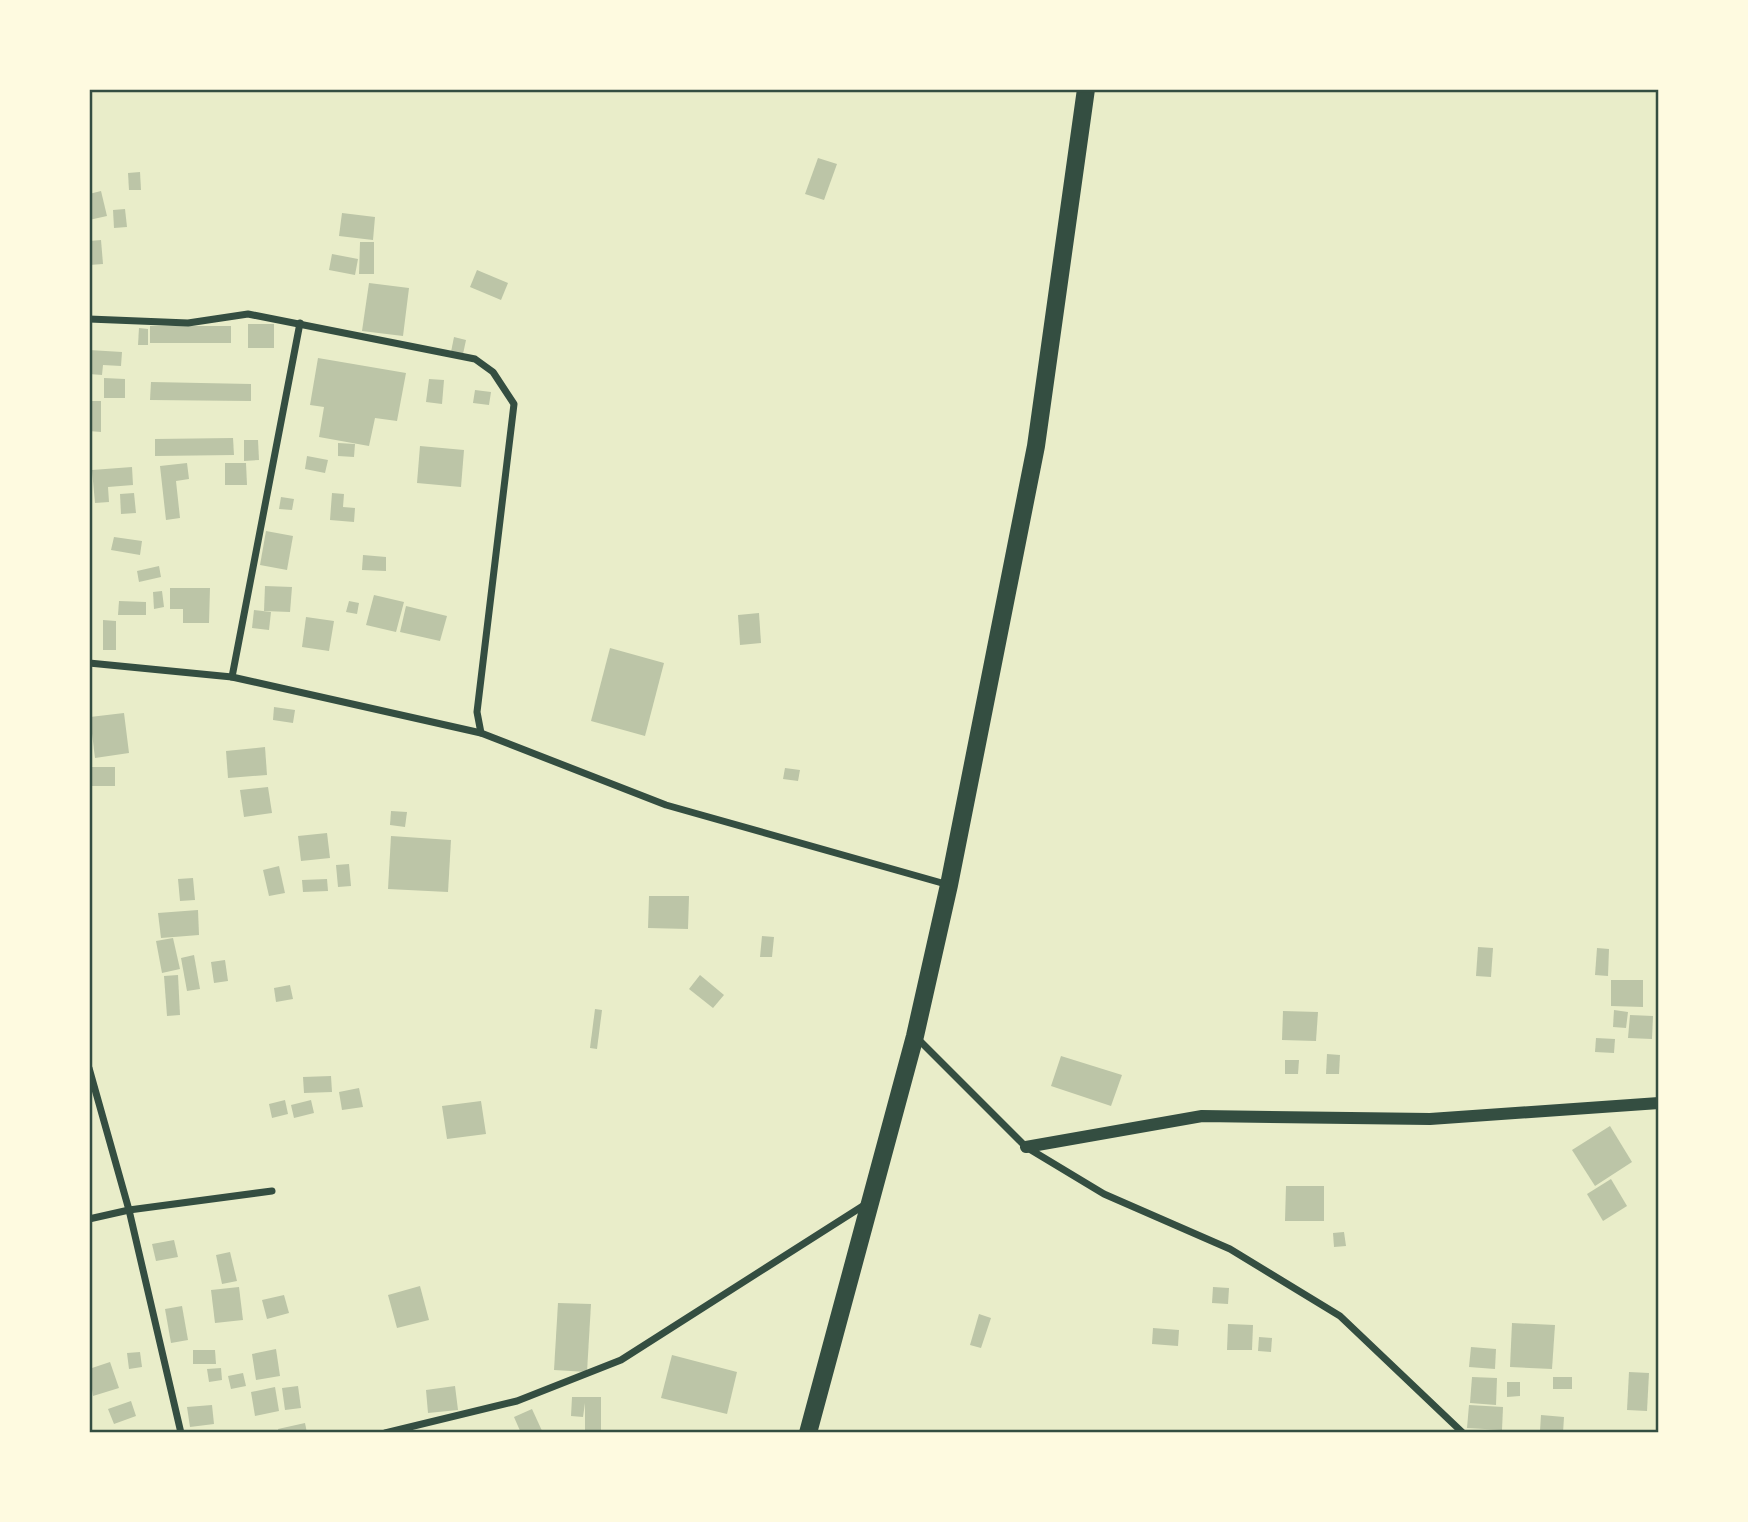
<svg xmlns="http://www.w3.org/2000/svg" width="1748" height="1522" font-family="Poppins,sans-serif">
<style>
.building{fill:#bcc5a7}
.lines{fill:none;stroke-linecap:round;stroke-linejoin:round}
.minor{stroke:#344e41;stroke-width:7}
.tertiary{stroke:#344e41;stroke-width:12}
.primary{stroke:#344e41;stroke-width:18}
.neatline{fill:none;stroke:#344e41;stroke-width:2.5}
</style>
<rect width="100%" height="100%" fill="#e9edc9"/>
<g class="building">
<path d="M818,158L837,164L824,200L805,194Z"/>
<path d="M140,172L141,190H129L128,173Z"/>
<path d="M101,191L107,216L89,220V194Z"/>
<path d="M125,209L127,227L114,228L113,210Z"/>
<path d="M342,213L375,217L373,240L339,236Z"/>
<path d="M101,240L103,264L89,265V241Z"/>
<path d="M360,242H374V274H359Z"/>
<path d="M332,254L358,259L355,275L329,270Z"/>
<path d="M477,270L508,283L501,300L470,287Z"/>
<path d="M369,283L409,288L403,336L362,331Z"/>
<rect x="248" y="324" width="26" height="24"/>
<rect x="150" y="326" width="81" height="17"/>
<path d="M139,328L148,329V345H138Z"/>
<path d="M454,337L466,340L463,354L451,352Z"/>
<path d="M89,350L122,352L121,366L103,365L102,375L89,374Z"/>
<path d="M318,358L406,373L397,421L375,418L369,446L319,437L324,407L310,405Z"/>
<path d="M104,378L125,379V398H104Z"/>
<path d="M429,379L444,380L442,404L426,402Z"/>
<path d="M151,382L251,384V401L150,400Z"/>
<path d="M475,390L491,392L489,405L473,403Z"/>
<path d="M89,401H101V432L89,431Z"/>
<path d="M233,438L234,455L155,456V439Z"/>
<path d="M244,440H258L259,460L244,461Z"/>
<path d="M338,443L355,444L354,457L338,456Z"/>
<path d="M420,446L464,450L461,487L417,483Z"/>
<path d="M307,456L328,460L325,473L305,469Z"/>
<path d="M187,463L189,479L176,481L180,518L166,520L160,466Z"/>
<path d="M225,463H246L247,485H225Z"/>
<path d="M132,467L133,485L108,487L109,502L95,503L92,470Z"/>
<path d="M134,493L136,513L121,514L120,494Z"/>
<path d="M332,493L344,494L343,507L355,508L354,522L330,520Z"/>
<path d="M281,497L294,499L292,510L279,509Z"/>
<path d="M266,531L293,536L287,570L260,565Z"/>
<path d="M114,537L142,541L140,555L111,550Z"/>
<path d="M363,555L386,557V571L362,570Z"/>
<path d="M159,566L161,577L139,582L137,571Z"/>
<path d="M265,586L292,587L290,612L264,611Z"/>
<path d="M170,588H210L209,623H183V609H170Z"/>
<path d="M162,591L164,607L154,609L153,592Z"/>
<path d="M374,595L404,602L396,632L366,625Z"/>
<path d="M119,601L146,602V615H118Z"/>
<path d="M349,601L359,603L357,614L346,612Z"/>
<path d="M406,606L447,616L440,641L400,632Z"/>
<path d="M254,610L271,612L269,630L252,628Z"/>
<path d="M759,613L761,643L740,645L738,615Z"/>
<path d="M306,617L334,621L329,651L302,647Z"/>
<path d="M103,620L116,621V650H103Z"/>
<path d="M610,648L664,663L645,736L591,721Z"/>
<path d="M274,707L295,710L293,723L273,720Z"/>
<path d="M124,713L129,753L95,758L90,717Z"/>
<path d="M265,747L267,775L228,778L226,751Z"/>
<rect x="89" y="767" width="26" height="19"/>
<path d="M785,768L800,770L798,781L783,779Z"/>
<path d="M268,787L272,813L244,817L240,790Z"/>
<path d="M391,811L407,812L405,827L390,825Z"/>
<path d="M327,833L330,858L301,861L298,836Z"/>
<path d="M391,836L451,840L448,892L388,889Z"/>
<path d="M349,864L351,886L338,887L336,865Z"/>
<path d="M279,866L285,893L269,896L263,870Z"/>
<path d="M193,878L195,900L180,901L178,879Z"/>
<path d="M327,879L328,891L303,892L302,880Z"/>
<path d="M649,896H689L688,929L648,928Z"/>
<path d="M198,910L199,935L161,938L158,913Z"/>
<path d="M762,936L774,937L772,957H760Z"/>
<path d="M173,938L180,969L162,973L156,941Z"/>
<path d="M1478,947L1493,948L1491,977L1476,976Z"/>
<path d="M1597,948L1609,949L1608,976L1595,975Z"/>
<path d="M194,955L200,989L187,991L181,958Z"/>
<path d="M225,960L228,981L214,983L211,962Z"/>
<path d="M178,975L180,1015L167,1016L164,976Z"/>
<path d="M700,975L724,995L713,1008L689,989Z"/>
<path d="M1611,980H1643V1007L1611,1006Z"/>
<path d="M290,985L293,999L276,1002L274,988Z"/>
<path d="M595,1009L602,1010L597,1049L590,1048Z"/>
<path d="M1614,1010L1628,1012L1626,1028L1613,1027Z"/>
<path d="M1283,1011L1318,1012L1316,1041L1282,1040Z"/>
<path d="M1630,1015L1653,1016L1652,1039L1628,1038Z"/>
<path d="M1596,1038L1615,1039L1614,1053L1595,1052Z"/>
<path d="M1327,1054L1340,1055L1339,1074H1326Z"/>
<path d="M1061,1056L1122,1075L1111,1106L1051,1086Z"/>
<path d="M1285,1060H1299L1298,1074H1285Z"/>
<path d="M331,1076L332,1092L304,1093L303,1077Z"/>
<path d="M359,1088L363,1107L342,1110L339,1092Z"/>
<path d="M285,1100L288,1114L272,1118L269,1104Z"/>
<path d="M311,1100L314,1113L294,1118L291,1105Z"/>
<path d="M481,1101L486,1134L447,1139L442,1106Z"/>
<path d="M1610,1126L1632,1162L1595,1186L1572,1150Z"/>
<path d="M1611,1179L1627,1206L1603,1221L1587,1194Z"/>
<path d="M1286,1186H1324V1221H1285Z"/>
<path d="M1344,1232L1346,1246L1334,1247L1333,1233Z"/>
<path d="M174,1240L178,1257L156,1261L152,1244Z"/>
<path d="M230,1252L237,1281L222,1284L216,1255Z"/>
<path d="M420,1286L429,1320L397,1328L388,1295Z"/>
<path d="M239,1287L243,1320L215,1323L211,1290Z"/>
<path d="M1213,1287L1229,1288L1228,1304L1212,1303Z"/>
<path d="M284,1295L289,1313L267,1319L262,1300Z"/>
<path d="M558,1303L591,1304L587,1372L554,1370Z"/>
<path d="M182,1306L188,1340L171,1343L165,1309Z"/>
<path d="M979,1314L991,1318L981,1348L970,1345Z"/>
<path d="M1512,1323L1555,1325L1552,1369L1510,1367Z"/>
<path d="M1228,1324L1253,1325L1252,1350H1227Z"/>
<path d="M1153,1328L1179,1330L1178,1346L1152,1344Z"/>
<path d="M1259,1337L1272,1338L1271,1352L1258,1351Z"/>
<path d="M1471,1347L1496,1349L1495,1369L1469,1367Z"/>
<path d="M276,1349L280,1376L256,1380L252,1354Z"/>
<path d="M193,1350H215L216,1364H193Z"/>
<path d="M140,1352L142,1367L129,1369L127,1353Z"/>
<path d="M672,1355L737,1372L727,1414L661,1398Z"/>
<path d="M110,1362L119,1388L93,1396L89,1369Z"/>
<path d="M221,1368L222,1380L209,1382L207,1369Z"/>
<path d="M1629,1372L1649,1373L1647,1411L1627,1410Z"/>
<path d="M243,1373L246,1386L231,1389L228,1376Z"/>
<path d="M1472,1377L1497,1378L1496,1405L1470,1403Z"/>
<rect x="1553" y="1377" width="19" height="12"/>
<path d="M1507,1382H1520V1396L1507,1397Z"/>
<path d="M298,1386L301,1408L285,1410L282,1388Z"/>
<path d="M455,1386L458,1410L428,1413L426,1390Z"/>
<path d="M275,1387L279,1411L255,1416L251,1392Z"/>
<path d="M572,1397H601V1433H585V1403L583,1417L571,1416Z"/>
<path d="M131,1401L136,1416L114,1424L108,1409Z"/>
<path d="M212,1405L214,1424L190,1427L187,1407Z"/>
<path d="M1469,1405L1503,1407L1502,1430L1467,1428Z"/>
<path d="M532,1409L543,1433H521L514,1417Z"/>
<path d="M1541,1415L1564,1417L1563,1433L1540,1431Z"/>
<path d="M305,1423L307,1433H279L278,1429Z"/>
</g>
<g class="lines">
<g class="minor">
<path d="M89,319L188,323L248,314L475,359L493,372L514,404L477,712L481,733L666,805L949,885"/>
<path d="M89,663L232,677L481,733"/>
<path d="M232,677L300,323"/>
<path d="M917,1038L1026,1147L1104,1194L1230,1249L1340,1316L1463,1433"/>
<path d="M89,1068L129,1210L181,1433"/>
<path d="M89,1219L129,1210L272,1191"/>
<path d="M385,1433L517,1401L621,1360L866,1204"/>
</g>
<path class="tertiary" d="M1026,1147L1202,1116L1430,1119L1659,1103"/>
<path class="primary" d="M808,1433L915,1036L949,885L1036,446L1086,89"/>
</g>
<rect width="1748" height="1522" fill="none" stroke="#fefae0" stroke-width="182"/>
<rect x="91" y="91" width="1566" height="1340" class="neatline"/>
</svg>
